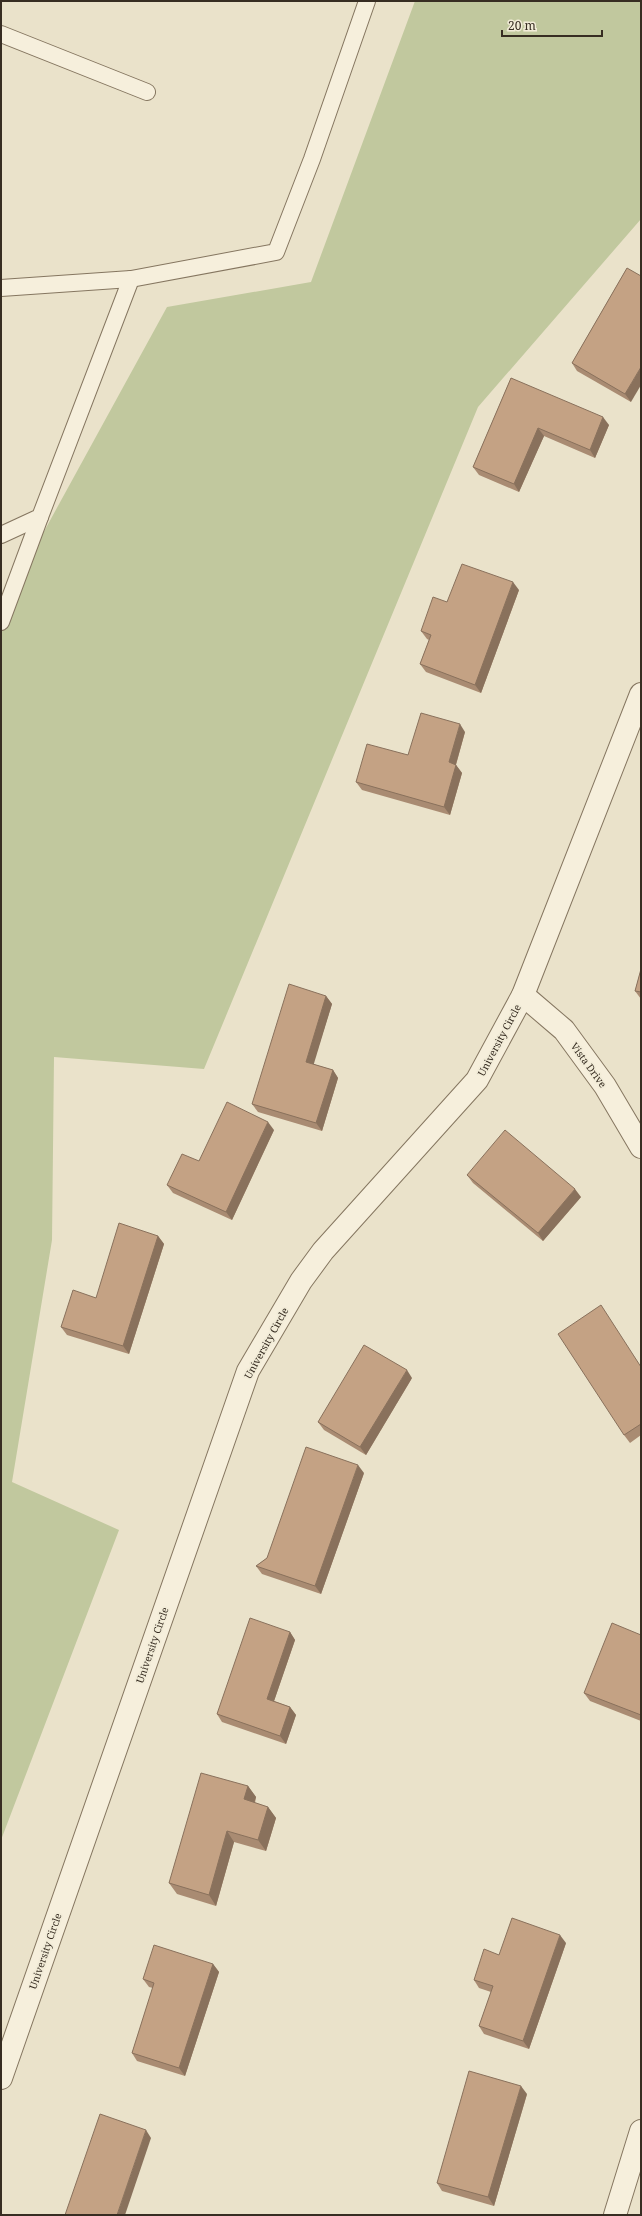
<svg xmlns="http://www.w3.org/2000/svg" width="642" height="2216" font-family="'Noto Serif',serif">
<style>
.green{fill:#c1c89e}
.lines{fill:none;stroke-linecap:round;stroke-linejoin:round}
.service-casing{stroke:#857660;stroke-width:18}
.minor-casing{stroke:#857660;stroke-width:24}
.service{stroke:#f6efdc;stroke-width:16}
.minor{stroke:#f6efdc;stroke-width:22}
.wall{fill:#a98b72}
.shaded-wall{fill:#89715c}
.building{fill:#c4a284;stroke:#89715c}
.labels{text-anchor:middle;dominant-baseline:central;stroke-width:3.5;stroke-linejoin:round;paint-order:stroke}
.street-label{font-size:10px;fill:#372d22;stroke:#f2ecd8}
</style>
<rect width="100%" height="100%" fill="#eae2ca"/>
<path class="green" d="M415,1H641V219L478,407L204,1069L54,1057L52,1240L12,1482L119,1530L1,1840V610L167,307L311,282Z"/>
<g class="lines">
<g class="service-casing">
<g id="service">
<path d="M1,34L147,92"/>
<path d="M1,288L131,279L276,252L312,159L367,1"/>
<path d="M1,535L40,517L131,279"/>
<path d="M1,622L40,517"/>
</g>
</g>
<g class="minor-casing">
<g id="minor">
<path d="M523,995L564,1030L605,1086L641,1147"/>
<path d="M1,2078L248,1371L301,1281L323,1251L477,1080L523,995L641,694"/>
<path d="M615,2215L641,2131"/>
</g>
</g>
<use href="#service" class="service"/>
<use href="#minor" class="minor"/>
</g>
<g class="wall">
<path d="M627,268L631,402L577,371L572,363Z"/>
<path d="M511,378L609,425L595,458L544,436L519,492L479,475L473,467Z"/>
<path d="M519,590L481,693L426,672L420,664L429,640L427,639L421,631Z"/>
<path d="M465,732L456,765L462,773L450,815L362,790L356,782L408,755Z"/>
<path d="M641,969V999L635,991Z"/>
<path d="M326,996L332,1004L313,1064L333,1070L338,1078L322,1131L258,1112L252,1104Z"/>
<path d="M274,1130L232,1220L173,1193L167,1185L199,1161Z"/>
<path d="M467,1175L581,1197L543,1241L473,1183Z"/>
<path d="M158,1236L164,1244L129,1354L67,1335L61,1327L96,1298Z"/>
<path d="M641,1366V1435L630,1443L624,1435Z"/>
<path d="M412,1378L366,1455L324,1430L318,1422Z"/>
<path d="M364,1473L321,1594L262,1574L256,1566L267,1558Z"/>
<path d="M290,1632L295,1640L274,1701L290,1707L296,1715L286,1744L222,1722L217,1714Z"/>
<path d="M641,1635V1721L590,1701L584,1693Z"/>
<path d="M248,1786L256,1797L255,1803L268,1807L276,1818L266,1851L234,1842L216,1906L177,1894L169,1883Z"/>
<path d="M566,1943L529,2049L484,2034L479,2026L491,1992L479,1988L474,1980Z"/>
<path d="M213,1964L219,1972L185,2076L137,2061L132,2053L153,1988L149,1987L143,1979Z"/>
<path d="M527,2094L494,2206L442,2191L437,2183Z"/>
</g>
<g class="shaded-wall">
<path d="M641,367V385L631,402L625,394Z"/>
<path d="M603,417L609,425L595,458L590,450Z"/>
<path d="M538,428L544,436L519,492L514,484Z"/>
<path d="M513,582L519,590L481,693L475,685Z"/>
<path d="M460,724L465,732L454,771L449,762Z"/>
<path d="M456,765L462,773L450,815L444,807Z"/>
<path d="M326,996L332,1004L312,1070L306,1062Z"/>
<path d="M333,1070L338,1078L322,1131L316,1123Z"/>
<path d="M268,1122L274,1130L232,1220L226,1212Z"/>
<path d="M575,1189L581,1197L543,1241L538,1233Z"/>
<path d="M158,1236L164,1244L129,1354L123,1346Z"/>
<path d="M407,1370L412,1378L366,1455L360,1447Z"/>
<path d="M358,1465L364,1473L321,1594L315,1586Z"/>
<path d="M290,1632L295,1640L272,1707L267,1699Z"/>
<path d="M290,1707L296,1715L286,1744L280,1736Z"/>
<path d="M248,1786L256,1797L252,1810L244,1799Z"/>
<path d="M268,1807L276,1818L266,1851L258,1840Z"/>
<path d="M227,1831L234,1842L216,1906L209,1895Z"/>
<path d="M560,1935L566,1943L529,2049L523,2041Z"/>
<path d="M213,1964L219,1972L185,2076L179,2068Z"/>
<path d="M521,2086L527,2094L494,2206L488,2197Z"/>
<path d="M146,2130L151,2138L125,2215H117Z"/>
</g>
<g class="building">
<path d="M627,268L641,276V367L625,394L572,363Z"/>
<path d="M511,378L603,417L590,450L538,428L514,484L473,467Z"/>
<path d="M462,564L513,582L475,685L420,664L431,635L421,631L433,597L447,602Z"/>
<path d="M421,713L460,724L449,762L456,765L444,807L356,782L367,744L408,755Z"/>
<path d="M641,969V992L635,991Z"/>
<path d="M289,984L326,996L306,1062L333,1070L316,1123L252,1104Z"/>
<path d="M227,1102L268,1122L226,1212L167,1185L182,1154L199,1161Z"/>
<path d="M505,1130L575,1189L538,1233L467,1175Z"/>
<path d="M119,1223L158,1236L123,1346L61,1327L73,1290L96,1298Z"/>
<path d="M601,1305L641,1367V1424L624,1435L558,1334Z"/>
<path d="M364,1345L407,1370L360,1447L318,1422Z"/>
<path d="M306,1447L358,1465L315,1586L256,1566L267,1558Z"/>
<path d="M250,1618L290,1632L267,1699L290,1707L280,1736L217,1714Z"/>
<path d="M612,1623L641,1635V1715L584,1693Z"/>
<path d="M201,1773L248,1786L244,1799L268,1807L258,1840L227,1831L209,1895L169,1883Z"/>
<path d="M512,1918L560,1935L523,2041L479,2026L493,1986L474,1980L484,1949L499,1955Z"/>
<path d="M154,1945L213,1964L179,2068L132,2053L154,1983L143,1979Z"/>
<path d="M469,2071L521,2086L488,2197L437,2183Z"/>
<path d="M100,2114L146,2130L117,2215H65Z"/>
</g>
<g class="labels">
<g class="street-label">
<text transform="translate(499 1040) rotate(-62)">University Circle</text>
<text transform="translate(589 1065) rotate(54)">Vista Drive</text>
<text transform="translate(266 1343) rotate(-61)">University Circle</text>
<text transform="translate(152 1645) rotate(-71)">University Circle</text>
<text transform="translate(45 1951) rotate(-71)">University Circle</text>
</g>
</g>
<rect width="642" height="2216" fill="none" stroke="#372d22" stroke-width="4"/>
<path d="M502 30v6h100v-6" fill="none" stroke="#372d22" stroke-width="2"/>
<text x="508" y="30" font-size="12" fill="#372d22" stroke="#f2ecd8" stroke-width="3" paint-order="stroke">20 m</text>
</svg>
